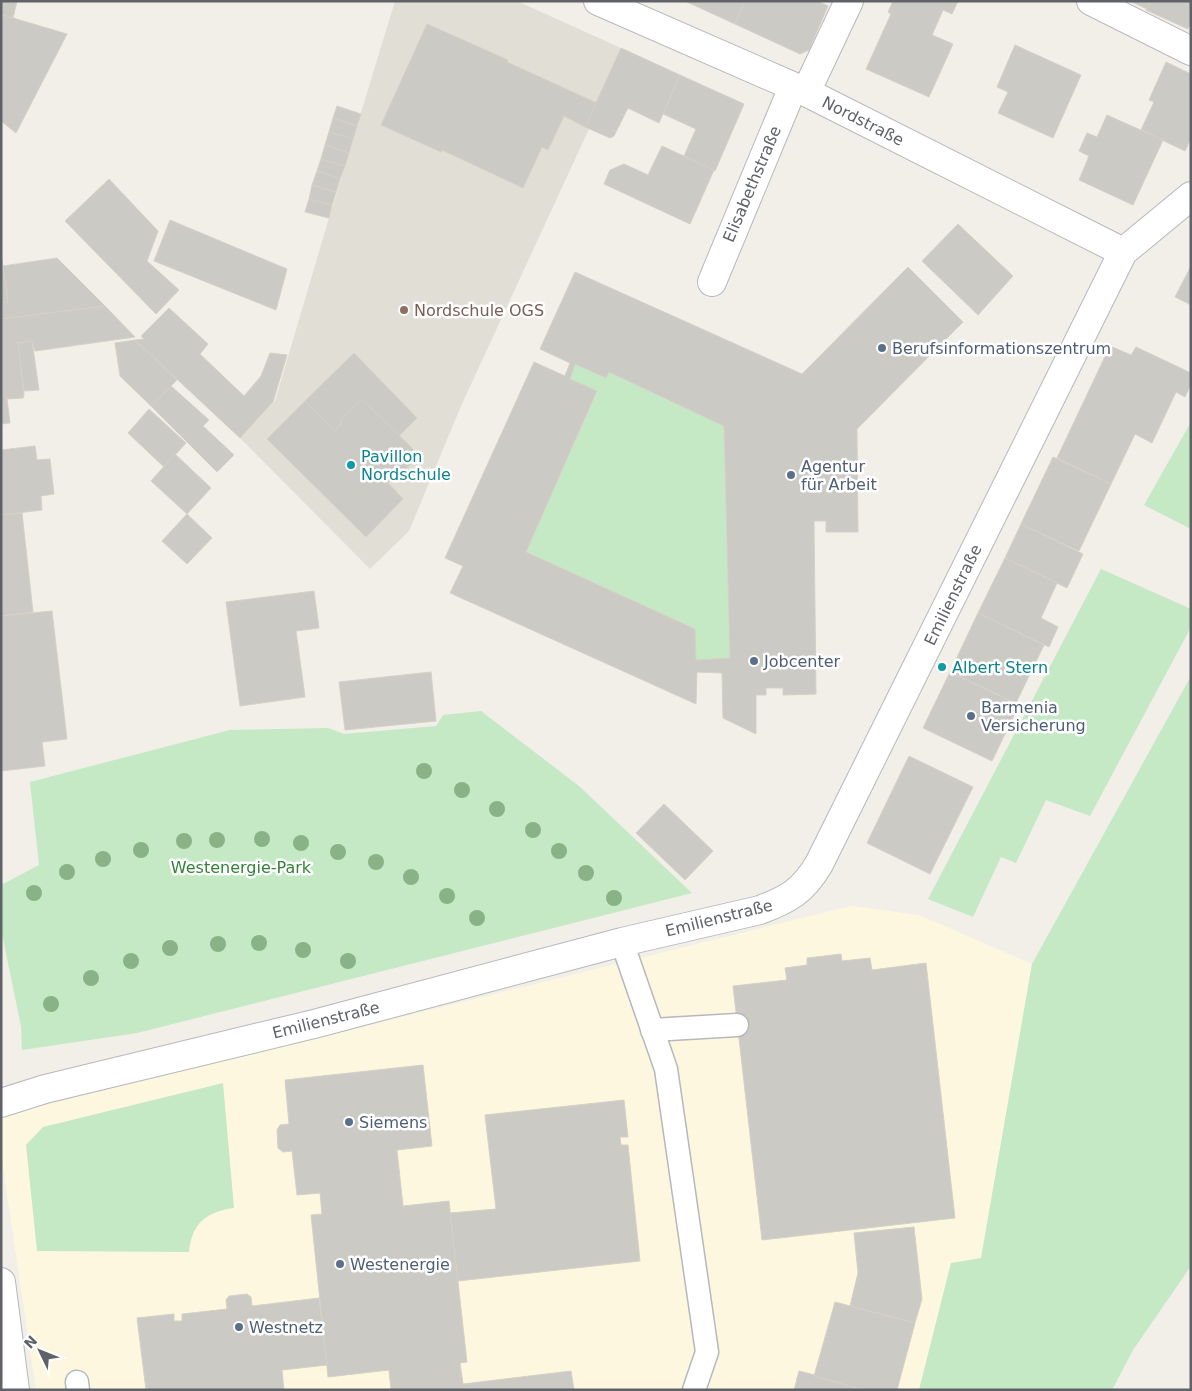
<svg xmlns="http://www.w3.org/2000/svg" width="1192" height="1391" font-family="'DejaVu Sans',sans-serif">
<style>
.commercial{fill:#fef7e0}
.education{fill:#e1ded6}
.green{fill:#c5e8c5}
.building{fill:#cccac5;stroke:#d6d1c6;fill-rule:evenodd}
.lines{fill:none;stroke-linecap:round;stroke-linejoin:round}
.service-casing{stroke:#b5b8bc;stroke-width:25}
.minor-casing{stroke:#b5b8bc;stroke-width:30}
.service{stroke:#fff;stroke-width:22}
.minor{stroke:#fff;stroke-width:28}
.tree{fill:#89b387}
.education-dot{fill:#8d6e63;stroke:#fff;stroke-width:2}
.service-dot{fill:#5c6f8a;stroke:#fff;stroke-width:2}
.culture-dot{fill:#0f9aa8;stroke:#fff;stroke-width:2}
.labels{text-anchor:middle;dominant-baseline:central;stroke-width:5;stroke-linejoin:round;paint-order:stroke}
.street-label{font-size:16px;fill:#5f6368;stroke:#fff}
.education-label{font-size:16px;fill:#785e54;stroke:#fff;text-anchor:start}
.service-label{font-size:16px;fill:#4e5e75;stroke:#fff;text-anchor:start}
.culture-label{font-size:16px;fill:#0d838f;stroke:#fff;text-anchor:start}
.park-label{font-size:16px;fill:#348238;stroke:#fff}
</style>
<rect width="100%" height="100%" fill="#f1efe8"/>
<path class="commercial" d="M851,906L919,915L1032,964L981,1259L951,1263L919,1390H36L1,1153V1116Z"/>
<path class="education" d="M395,1H517L621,48L586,127L589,129L461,406L409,531L370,569L240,438L275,401L329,218Z"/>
<g class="green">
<path d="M575,364L606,378L609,372L724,426L730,658L696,660L695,629L526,552L597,392L570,379Z"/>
<path d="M1191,422V529L1144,505Z"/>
<path d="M1101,569L1191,609V627L1090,816L1046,800L1016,863L1001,857L973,917L928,899Z"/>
<path d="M1191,676V1266L1133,1350L1112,1390H919L951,1263L981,1258L1032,964Z"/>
<path d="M481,711L579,786L692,893L137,1033L22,1050L21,1026L1,929V885L39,865L30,782L230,730L328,728L344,734L436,726L443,715Z"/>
<path d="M223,1083L234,1208C206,1212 192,1223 189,1252L37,1251L26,1145L43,1127Z"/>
</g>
<g class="building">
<path d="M1,1H17L13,18L1,14Z"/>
<path d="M685,1H745L735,24Z"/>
<path d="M745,1H817L828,6L809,50L800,54L735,24Z"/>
<path d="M893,1H958L952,14L943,10L932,35L953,44L929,97L866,69L891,14L888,12Z"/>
<path d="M1130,1H1151L1147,9Z"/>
<path d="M1151,1H1191V22L1188,29L1146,10Z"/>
<path d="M3,15L67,34L16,133L1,121V21Z"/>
<path d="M427,24L508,60L507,62L597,103L585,127L564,116L548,150L542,147L523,188L442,150L441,152L381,125Z"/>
<path d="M1015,45L1081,75L1053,138L998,113L1008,92L997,87Z"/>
<path d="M621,48L680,75L659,123L628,108L614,136L610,138L585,127Z"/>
<path d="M1166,62L1191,74V138L1185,151L1141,130L1154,102L1149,100Z"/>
<path d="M680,75L744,104L715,171L684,156L696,129L663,114Z"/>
<path d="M337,106L361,114L357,126L333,118Z"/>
<path d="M1107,115L1163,140L1133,205L1079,180L1089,156L1079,151L1087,133L1097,137Z"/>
<path d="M333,118L357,126L353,139L329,132Z"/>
<path d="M329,132L353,139L349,153L325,145Z"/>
<path d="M325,145L349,153L345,166L321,159Z"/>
<path d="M662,146L714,170L690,224L604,184L610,170L624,164L648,175Z"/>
<path d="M321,159L345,166L340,179L317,171Z"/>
<path d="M317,171L340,179L336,192L312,185Z"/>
<path d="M109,179L158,231L147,261L179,290L156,314L65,221Z"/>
<path d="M312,185L336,192L332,205L309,199Z"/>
<path d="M309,199L332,205L329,218L305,212Z"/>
<path d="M170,220L287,269L276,310L154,261Z"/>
<path d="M958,224L1013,276L978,315L922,261Z"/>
<path d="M1,254L8,302L1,303Z"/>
<path d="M57,258L105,306L1,319V303L8,302L3,266Z"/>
<path d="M1191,266V305L1175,297Z"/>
<path d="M908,267L963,322L857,429L858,532H826V521H814L816,694L783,695V688H766V695H756V734L723,718L722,673L697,672L696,704L450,593L463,566L445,558L534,362L565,376L570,363L540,349L575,272L802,374ZM575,364L606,378L609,372L724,426L730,658L696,660L695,629L526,552L597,391L570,379Z"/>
<path d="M105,306L135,337L35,351L32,341L18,343L24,395L23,398L7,399L10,423L1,424V319Z"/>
<path d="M169,308L208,344L200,354L244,396L261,376L270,353L287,355L273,402L240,438L135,340L144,339L141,336Z"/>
<path d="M135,340L177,380L151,406L120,376L115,343Z"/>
<path d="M32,341L39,390L24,391L18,343Z"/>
<path d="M1110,346L1131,355L1136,347L1191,373V384L1185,397L1176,392L1152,443L1135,434L1111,484L1057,458Z"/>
<path d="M354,353L417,418L399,436L362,399L340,421L342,423L335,431L305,401Z"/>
<path d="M171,386L209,420L203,426L234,455L217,472L151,406Z"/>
<path d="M362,399L419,455L398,478L395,475L388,483L403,499L366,537L267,439L305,401L335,431L342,423L340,421Z"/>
<path d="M149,409L186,443L164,467L128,433Z"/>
<path d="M35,446L37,460L50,459L54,494L41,496L42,510L1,515V450Z"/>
<path d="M175,454L211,488L187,514L151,481Z"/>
<path d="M1053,457L1111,484L1079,551L1021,524Z"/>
<path d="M22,513L33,612L1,616V515Z"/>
<path d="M187,514L212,538L187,564L162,541Z"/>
<path d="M1021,524L1083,554L1067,588L1005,558Z"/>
<path d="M1005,558L1057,583L1041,618L1058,627L1049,647L978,613Z"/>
<path d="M314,591L319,628L296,631L305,697L240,706L226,602Z"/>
<path d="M52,611L67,739L42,742L45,766L1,771V616Z"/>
<path d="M978,613L1044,645L1016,703L950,672Z"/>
<path d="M431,672L436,721L345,730L339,682Z"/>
<path d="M950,672L1019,705L992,761L923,728Z"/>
<path d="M909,756L973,787L930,874L867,843Z"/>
<path d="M664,804L713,851L685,880L636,833Z"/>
<path d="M841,954L842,961L870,958L872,970L926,963L955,1218L762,1240L733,986L787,980L785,968L807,965V958Z"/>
<path d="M423,1065L432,1146L397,1150L403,1206L449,1201L467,1362L460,1363L463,1384L571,1371L574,1390H391L389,1370L328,1377L311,1215L322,1214L320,1193L297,1195L292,1151L283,1152L278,1148L277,1130L280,1125L289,1124L285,1080Z"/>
<path d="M624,1100L628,1137H620L621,1145H628L640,1261L458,1281L450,1213L496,1209L485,1115Z"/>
<path d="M914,1227L922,1299L915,1323L850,1306L858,1273L854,1233Z"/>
<path d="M247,1294L251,1297L252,1306L319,1298L327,1365L282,1370L284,1390H146L137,1318L174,1314V1321H182V1314L227,1309L226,1300L229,1296Z"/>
<path d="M835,1302L915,1323L897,1390H863L814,1376Z"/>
<path d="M799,1371L815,1375L814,1376L863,1390H794Z"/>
</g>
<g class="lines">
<g class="service-casing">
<g id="service">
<path d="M622,942L666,1069L707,1352L694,1390"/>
<path d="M652,1030L737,1025"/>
<path d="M77,1382L78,1390"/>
</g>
</g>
<g class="minor-casing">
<g id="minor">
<path d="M598,1L806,92L1123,252"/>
<path d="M1091,1L1191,51"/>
<path d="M806,92L849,1"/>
<path d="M712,282L793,87"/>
<path d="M1,1103L45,1089L314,1024L622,942L760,910C789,899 803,891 819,864L1123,252L1191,196"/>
<path d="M1,1282L15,1390"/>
</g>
</g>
<use href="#service" class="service"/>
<use href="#minor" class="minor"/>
</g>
<g class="tree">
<circle cx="424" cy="771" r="8"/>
<circle cx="462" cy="790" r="8"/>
<circle cx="497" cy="809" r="8"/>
<circle cx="533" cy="830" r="8"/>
<circle cx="262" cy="839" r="8"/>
<circle cx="217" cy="840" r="8"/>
<circle cx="184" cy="841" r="8"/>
<circle cx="301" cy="843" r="8"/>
<circle cx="141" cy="850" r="8"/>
<circle cx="559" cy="851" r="8"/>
<circle cx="338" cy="852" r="8"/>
<circle cx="103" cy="859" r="8"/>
<circle cx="376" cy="862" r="8"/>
<circle cx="67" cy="872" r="8"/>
<circle cx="586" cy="873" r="8"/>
<circle cx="411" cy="877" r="8"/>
<circle cx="34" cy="893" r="8"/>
<circle cx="447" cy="896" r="8"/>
<circle cx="614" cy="898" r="8"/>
<circle cx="477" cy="918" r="8"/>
<circle cx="259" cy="943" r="8"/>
<circle cx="218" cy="944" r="8"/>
<circle cx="170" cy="948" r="8"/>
<circle cx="303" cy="950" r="8"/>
<circle cx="131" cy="961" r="8"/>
<circle cx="348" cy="961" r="8"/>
<circle cx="91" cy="978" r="8"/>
<circle cx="51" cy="1004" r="8"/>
</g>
<circle class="education-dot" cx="404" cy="310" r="5"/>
<g class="service-dot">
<circle cx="882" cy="348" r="5"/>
<circle cx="791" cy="475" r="5"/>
<circle cx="754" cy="661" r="5"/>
<circle cx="971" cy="716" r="5"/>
<circle cx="349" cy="1122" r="5"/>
<circle cx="340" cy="1264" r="5"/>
<circle cx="239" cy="1327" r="5"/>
</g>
<g class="culture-dot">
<circle cx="351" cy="465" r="5"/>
<circle cx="942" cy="667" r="5"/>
</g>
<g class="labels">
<g class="street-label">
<text transform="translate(863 121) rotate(27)">Nordstraße</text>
<text transform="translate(752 184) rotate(-67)">Elisabethstraße</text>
<text transform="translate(953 595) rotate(-64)">Emilienstraße</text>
<text transform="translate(719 918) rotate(-14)">Emilienstraße</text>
<text transform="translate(326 1020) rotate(-14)">Emilienstraße</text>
</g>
<g class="education-label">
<text x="414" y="310">Nordschule OGS</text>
</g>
<g class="service-label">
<text x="892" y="348">Berufsinformationszentrum</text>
<text x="801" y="466">Agentur<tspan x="801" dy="18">für Arbeit</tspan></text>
<text x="764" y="661">Jobcenter</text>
<text x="981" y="707">Barmenia<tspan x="981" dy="18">Versicherung</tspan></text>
<text x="359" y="1122">Siemens</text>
<text x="350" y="1264">Westenergie</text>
<text x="249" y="1327">Westnetz</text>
</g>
<g class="culture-label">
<text x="361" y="456">Pavillon<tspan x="361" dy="18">Nordschule</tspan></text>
<text x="952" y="667">Albert Stern</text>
</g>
<g class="park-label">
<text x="241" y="867">Westenergie-Park</text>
</g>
</g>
<rect width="1192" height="1391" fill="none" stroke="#5f6368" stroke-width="5"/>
<g transform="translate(40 1351) rotate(313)" stroke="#ffffff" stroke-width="4" paint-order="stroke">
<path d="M0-4L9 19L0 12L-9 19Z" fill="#5f6368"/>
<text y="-8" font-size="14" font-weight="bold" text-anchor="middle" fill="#5f6368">N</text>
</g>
</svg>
